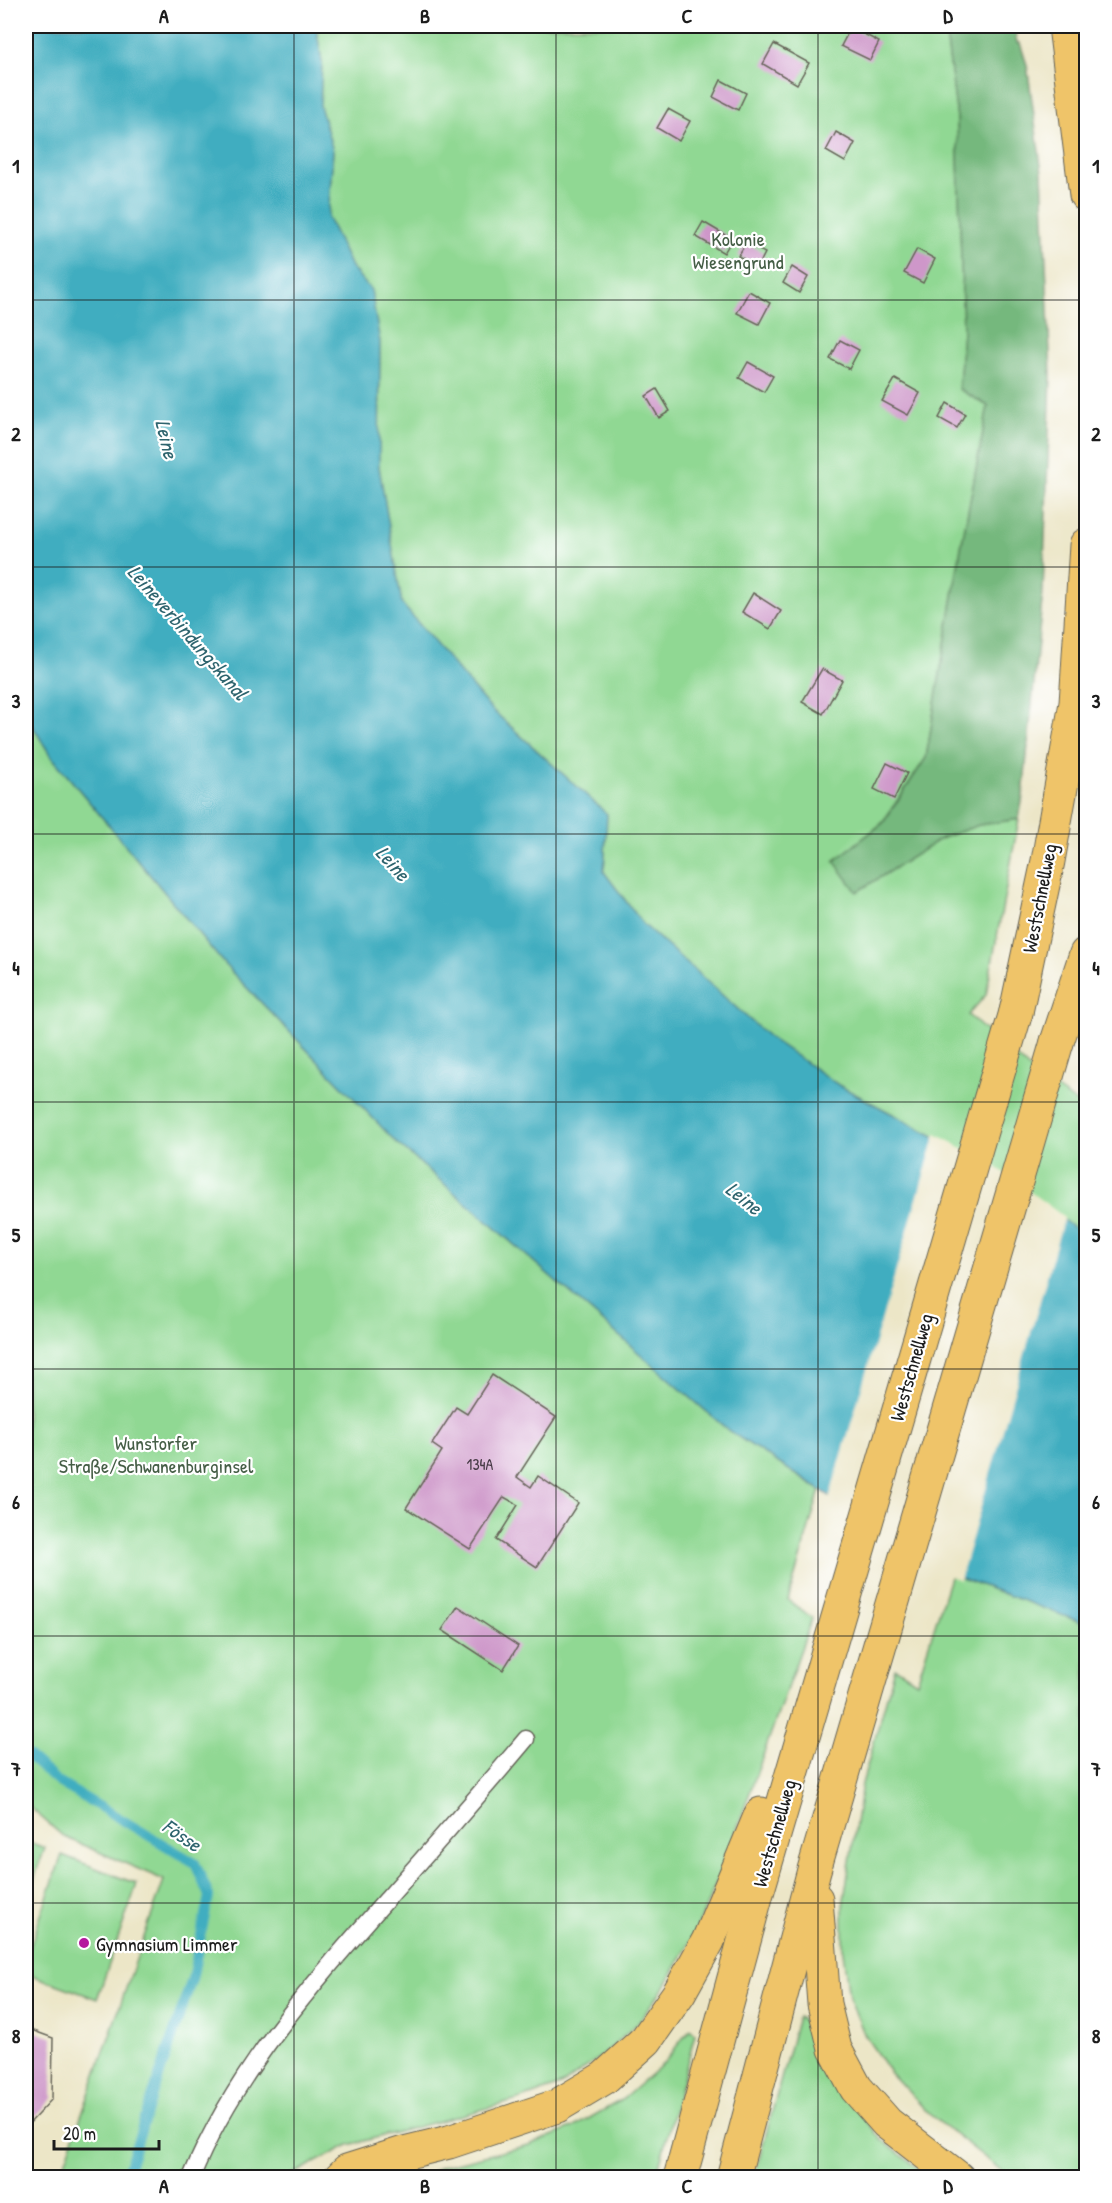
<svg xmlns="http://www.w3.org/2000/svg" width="1112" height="2203" font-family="'Patrick Hand',sans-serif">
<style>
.green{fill:#90d893;stroke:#567a58;stroke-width:1.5}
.forest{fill:#74b87d;stroke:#486a4c;stroke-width:1.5}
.water{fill:#41adc0;stroke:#2e646e;stroke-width:1.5}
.pier{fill:#ece6c7}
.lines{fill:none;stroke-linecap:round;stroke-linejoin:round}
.stream{stroke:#41adc0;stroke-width:10}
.building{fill:#ce97c9}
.service-casing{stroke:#656358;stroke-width:19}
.primary-casing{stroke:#656358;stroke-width:35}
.trunk-casing{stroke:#656358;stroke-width:35}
.service{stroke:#fff;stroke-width:16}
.primary{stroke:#efc469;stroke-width:33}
.trunk{stroke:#efc469;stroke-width:33}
.grid{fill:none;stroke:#1c1c1c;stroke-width:1.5;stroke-opacity:0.55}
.poi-dot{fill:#b5179e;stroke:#fff;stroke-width:2}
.labels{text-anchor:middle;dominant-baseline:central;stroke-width:4.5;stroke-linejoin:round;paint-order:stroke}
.number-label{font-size:16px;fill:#483b47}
.park-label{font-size:20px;fill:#455e46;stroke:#fff}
.street-label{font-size:20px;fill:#1c1c1c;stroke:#fff}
.poi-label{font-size:20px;fill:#1c1c1c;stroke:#fff;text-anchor:start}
.water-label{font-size:21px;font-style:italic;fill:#2e646e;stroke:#fff}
.neatline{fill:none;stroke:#1c1c1c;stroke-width:2}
.grid-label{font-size:20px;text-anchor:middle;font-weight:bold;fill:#1c1c1c}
</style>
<rect width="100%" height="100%" fill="#fff"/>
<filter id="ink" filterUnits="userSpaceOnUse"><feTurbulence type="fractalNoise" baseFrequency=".0167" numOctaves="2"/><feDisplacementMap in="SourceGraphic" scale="12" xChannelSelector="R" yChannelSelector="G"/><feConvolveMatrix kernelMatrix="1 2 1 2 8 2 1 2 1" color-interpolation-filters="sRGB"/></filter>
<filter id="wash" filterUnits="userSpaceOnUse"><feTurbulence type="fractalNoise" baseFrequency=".008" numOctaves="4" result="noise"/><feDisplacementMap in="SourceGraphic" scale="24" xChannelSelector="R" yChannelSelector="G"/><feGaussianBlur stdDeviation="1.35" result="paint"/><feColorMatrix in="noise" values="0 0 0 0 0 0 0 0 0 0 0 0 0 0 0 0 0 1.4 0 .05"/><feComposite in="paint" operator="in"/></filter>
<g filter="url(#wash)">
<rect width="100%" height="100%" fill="#ece6c7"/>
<g class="green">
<path d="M316,26H945L957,118L963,330L959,389L988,406L961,548L926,758L882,823L835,861L857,891L942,838L979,825L1019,819L986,995L968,1015L1039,1077L1083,1107L1086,1086V1237L990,1166L840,1086L770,1038L643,924L604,872L607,814L489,707L402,604L379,467L380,342L371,291L351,267L328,218L333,151L320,106L322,62Z"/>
<path d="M26,715L51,756L225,965L398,1144L729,1431L820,1490L788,1600L812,1618L728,1854L695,1933L665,1986L637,2024L604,2054L565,2083L522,2099L349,2145L287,2177H60L164,1880L64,1837L26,1804Z"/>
<path d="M951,1574L1086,1624V2177H1010L929,2114L889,2071L865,2036L849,1997L843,1952V1906L862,1784L895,1668L917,1682Z"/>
<path d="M26,1841L45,1848L26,1901Z"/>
<path d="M62,1855L137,1884L97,1999L26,1973V1958Z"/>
<path d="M798,2017L803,2020L823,2065L848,2099L882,2140L929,2177L754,2178Z"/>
<path d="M690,2029L695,2034L656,2177L442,2178L427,2175L440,2167L529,2145L574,2127L623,2099L664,2063Z"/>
</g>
<path class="forest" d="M945,26H1014L1017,43H1020L1027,65L1042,173L1051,376L1043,591L1023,796L1019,819L979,825L942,838L857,892L834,861L883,823L926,758L961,548L988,406L959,389L963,330L957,118Z"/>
<path class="water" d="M26,26H316L322,62L320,106L333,151L328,218L351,267L371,290L380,342L379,467L402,604L489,707L607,814L604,872L643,924L770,1038L840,1086L990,1166L1086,1237V1624L951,1574L729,1431L398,1144L225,965L51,756L26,715Z"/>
<path class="pier" d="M936,1134L992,1164L1064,1217L960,1580L949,1576L829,1499Z"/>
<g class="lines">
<path class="stream" d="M26,1754L58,1782L195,1863L209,1896L192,1979L125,2178"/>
</g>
<g id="blocks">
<g class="building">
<path d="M851,27L879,42L870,60L841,46Z"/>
<path d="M774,44L809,63L797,84L763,64Z"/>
<path d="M721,80L746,93L738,110L713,97Z"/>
<path d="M668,109L690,121L679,141L657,128Z"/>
<path d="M836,132L855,143L845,162L826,151Z"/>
<path d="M703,222L732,239L724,253L695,236Z"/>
<path d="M746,243L765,253L758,267L738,256Z"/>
<path d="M917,249L935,259L923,283L904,273Z"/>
<path d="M792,267L808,277L799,293L783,283Z"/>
<path d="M749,291L770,303L759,324L737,313Z"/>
<path d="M840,340L859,350L849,369L830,359Z"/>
<path d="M748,362L773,376L764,392L739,378Z"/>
<path d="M895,379L920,393L908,415L882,401Z"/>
<path d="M657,389L670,411L659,418L646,396Z"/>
<path d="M947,403L965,414L957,428L939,418Z"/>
<path d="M753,593L781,611L770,629L742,612Z"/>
<path d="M822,669L842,680L823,714L802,702Z"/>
<path d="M887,763L907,773L894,799L874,789Z"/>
<path d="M492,1375L556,1417L517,1477L531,1487L538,1476L578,1503L537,1567L496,1540L518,1505L504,1497L470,1549L406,1508L442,1451L432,1444L456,1407L467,1414Z"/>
<path d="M458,1606L518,1646L503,1670L442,1630Z"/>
<path d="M26,2028L53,2038L52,2099L26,2127Z"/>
</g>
</g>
</g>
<g filter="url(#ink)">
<use href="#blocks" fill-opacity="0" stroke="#656358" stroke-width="1.5"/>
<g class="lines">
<g class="service-casing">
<path id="service" d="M191,2178C234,2072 314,1982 389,1897C435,1845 481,1793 526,1739"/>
</g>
<g class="primary-casing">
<g id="primary">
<path d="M1065,26L1086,195"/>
<path d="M1016,1012L1048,861L1076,703L1086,545"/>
<path d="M1057,1042L1086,954"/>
</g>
</g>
<g class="trunk-casing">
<g id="trunk">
<path d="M816,1899L824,2004L835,2049L856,2088L887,2123L958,2178"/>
<path d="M340,2178L347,2171L404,2153L449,2142L557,2106L604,2078L646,2040L679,1993L708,1941L761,1814"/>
<path d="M680,2178L757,1893L1016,1012"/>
<path d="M733,2178L814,1870L1057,1042"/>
</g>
</g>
<use href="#service" class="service"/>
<use href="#primary" class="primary"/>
<use href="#trunk" class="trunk"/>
</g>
</g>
<path class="grid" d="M294,26V2178M556,26V2178M818,26V2178M26,300H1086M26,567H1086M26,834H1086M26,1102H1086M26,1369H1086M26,1636H1086M26,1903H1086"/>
<circle class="poi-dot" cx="84" cy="1943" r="6"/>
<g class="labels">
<g class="number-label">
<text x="480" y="1464">134A</text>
</g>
<g class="park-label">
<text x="738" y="238">Kolonie<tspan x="738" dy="23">Wiesengrund</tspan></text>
<text x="156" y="1442">Wunstorfer<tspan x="156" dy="23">Straße/Schwanenburginsel</tspan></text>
</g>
<g class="street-label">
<text transform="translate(1039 898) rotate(-79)">Westschnellweg</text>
<text transform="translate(911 1367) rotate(-74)">Westschnellweg</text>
<text transform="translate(774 1833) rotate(-74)">Westschnellweg</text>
</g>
<g class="poi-label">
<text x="96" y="1943">Gymnasium Limmer</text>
</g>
<g class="water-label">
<text transform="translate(167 439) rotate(77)">Leine</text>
<text transform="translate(188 632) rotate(49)">Leineverbindungskanal</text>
<text transform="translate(393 863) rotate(48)">Leine</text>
<text transform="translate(744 1198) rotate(39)">Leine</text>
<text transform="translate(182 1835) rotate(34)">Fösse</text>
</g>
</g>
<rect width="1112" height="2203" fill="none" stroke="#fff" stroke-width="66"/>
<path d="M54 2140v9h105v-9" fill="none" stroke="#1c1c1c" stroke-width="3"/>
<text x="63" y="2140" font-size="18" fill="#1c1c1c" stroke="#ffffff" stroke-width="4.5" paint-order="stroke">20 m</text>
<rect x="33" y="33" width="1046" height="2137" class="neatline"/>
<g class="grid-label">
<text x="164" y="23">A</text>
<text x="425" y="23">B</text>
<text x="687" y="23">C</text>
<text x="948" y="23">D</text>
<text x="16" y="173">1</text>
<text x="1096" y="173">1</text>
<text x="16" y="441">2</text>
<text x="1096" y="441">2</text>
<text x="16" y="708">3</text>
<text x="1096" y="708">3</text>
<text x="16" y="975">4</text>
<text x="1096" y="975">4</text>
<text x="16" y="1242">5</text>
<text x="1096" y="1242">5</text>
<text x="16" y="1509">6</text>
<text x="1096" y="1509">6</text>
<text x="16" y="1776">7</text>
<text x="1096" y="1776">7</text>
<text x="16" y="2043">8</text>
<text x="1096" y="2043">8</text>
<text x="164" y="2193">A</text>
<text x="425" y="2193">B</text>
<text x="687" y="2193">C</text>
<text x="948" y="2193">D</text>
</g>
</svg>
